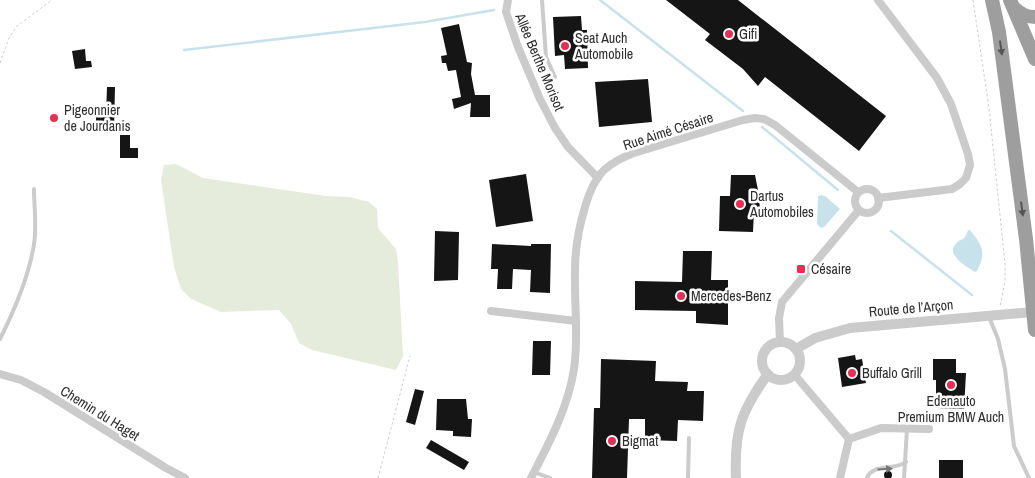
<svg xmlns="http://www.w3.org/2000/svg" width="1035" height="478" font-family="'Archivo Narrow',sans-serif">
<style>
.green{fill:#e6ecdc}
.water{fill:#c8e2eb}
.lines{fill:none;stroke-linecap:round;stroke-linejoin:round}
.stream{stroke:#c8e2eb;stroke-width:2.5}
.building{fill:#151515}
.path{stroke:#cbcbcb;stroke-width:1;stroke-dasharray:2.5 2.5;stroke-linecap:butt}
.service{stroke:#cbcbcb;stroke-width:4}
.minor{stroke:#cbcbcb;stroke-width:8}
.tertiary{stroke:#cbcbcb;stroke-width:10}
.trunk{stroke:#9e9e9e;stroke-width:14}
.oneway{fill:#555}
.oneway2{fill:#757575}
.poi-dot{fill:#e53054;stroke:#fff;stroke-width:2}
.labels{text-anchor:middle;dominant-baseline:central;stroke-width:5;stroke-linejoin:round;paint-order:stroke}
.poi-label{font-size:14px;fill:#2e2e2e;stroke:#fff;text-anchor:start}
.street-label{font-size:14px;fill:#2e2e2e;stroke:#fff}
</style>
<rect width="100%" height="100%" fill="#fff"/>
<path class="green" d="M176,164L203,178L326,196L350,197L369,202L377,209L378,228L396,249L398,262L403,356L396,370L312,350L299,343L291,324L279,310L221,312L191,299L181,289L174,267L161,180L164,165Z"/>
<g class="water">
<path d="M821,195L825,196L840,209L824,227L821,228L817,224L818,196Z"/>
<path d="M968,230H970C982,245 987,252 977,271L975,272C968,268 946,255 955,245C961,237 964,243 968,230Z"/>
</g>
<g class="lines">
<g class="stream">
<path d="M600,0L743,111"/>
<path d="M184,50L425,22L494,10"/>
<path d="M762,127L838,190"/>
<path d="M891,231L972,295"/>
</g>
</g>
<g class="building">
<path d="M666,0H738L886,116L859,151L765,77L758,86L743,69L705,40L710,34Z"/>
<path d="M581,16L582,30H587L588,68L565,69L564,55L555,56L553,17Z"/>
<path d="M459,24L467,62L472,63L471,74L475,95H490V117H470L471,103L454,109L452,99L461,97L456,70L448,71L446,63H442L441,56L447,55L441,28Z"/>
<path d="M85,49L86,61H91L92,67L75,69L72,51Z"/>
<path d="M648,79L652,122L599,127L595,82Z"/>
<path d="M107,87H115L114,129H96V115H106Z"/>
<circle cx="54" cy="118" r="5"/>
<path d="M120,135H130V148H138V158H120Z"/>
<path d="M526,174L533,221L496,227L489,180Z"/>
<path d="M731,175H755L759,195L760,211H754L753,232L719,231L720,196H730Z"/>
<path d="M435,231L459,232L458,280L434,281Z"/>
<path d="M492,244L531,246V244H551L550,293L530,292L531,270L513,269L512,289H497L498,269H491Z"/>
<path d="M683,251H712L711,280H728V325L696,323V311L635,310V281L682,282Z"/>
<path d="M533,341H551L550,375H532Z"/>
<path d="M855,355L856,360L862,359L866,383L842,387L838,358Z"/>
<path d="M601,359L656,361L655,381L688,382L687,391H704L703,421L678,420L677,441L645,440V419H629L627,478H592L594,408H600Z"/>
<path d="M933,359H956V373H966L964,409L936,408V380H933Z"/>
<path d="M415,389L424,391L415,425L406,422Z"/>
<path d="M437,399H466L468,419H472L471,437L453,436V431L436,430Z"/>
<path d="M431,440L469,462L464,470L426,448Z"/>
<rect x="939" y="460" width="24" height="18"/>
<circle cx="888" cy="475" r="4"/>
</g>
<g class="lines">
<g class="path">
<path d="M973,0L989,108L1005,264V281L1000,307"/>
<path d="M0,63L9,38L17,26L52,0"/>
<path d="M378,478L410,356"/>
</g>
<g class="service">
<path d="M542,0L546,57L555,77"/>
<path d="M989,317L998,339L1005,369L1014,446L1029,478"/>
<path d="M0,339C15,309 29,277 34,244C37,226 34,207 34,189"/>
<path d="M534,472L550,478"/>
<path d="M688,478L689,438"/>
<path d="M867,478C872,463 895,471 906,462"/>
<path d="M904,478L907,429"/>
</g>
<g class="minor">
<path d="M508,0L506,12L518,47L540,99L555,128L568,147L598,178"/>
<path d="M878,0L937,78L951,104L968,154L970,165L966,178L960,184L952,189L878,198"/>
<circle cx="867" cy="201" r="12"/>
<path d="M491,311L576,321"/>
<path d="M780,342L779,318L782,302L859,210"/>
<path d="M0,374L21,380L44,392L166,468L185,478"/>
<path d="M794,374L849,439L840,478"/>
<path d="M849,439L881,428L929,429"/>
<path d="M531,478C549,443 568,408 574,369C579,336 574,303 575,270C575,249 579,227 585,207C589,193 594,180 604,170C613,162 623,157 634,153L743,120L755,118L764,119L775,125L858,192"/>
</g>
<g class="tertiary">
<circle cx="781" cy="361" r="19"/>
<path d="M796,349L815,338L850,328L1033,312"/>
<path d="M736,478C734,431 741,411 768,374"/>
</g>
<g class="trunk">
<path d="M992,0L999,32L1026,239L1035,330"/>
<path d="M1010,0L1035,59"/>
<path d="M1014,8C1021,14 1026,17 1035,17"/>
</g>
</g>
<defs><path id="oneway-solid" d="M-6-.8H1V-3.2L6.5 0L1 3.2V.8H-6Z" transform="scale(1.25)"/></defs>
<g class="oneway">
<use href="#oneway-solid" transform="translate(1001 48) rotate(82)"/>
<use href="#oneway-solid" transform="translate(1022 209) rotate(82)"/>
</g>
<use class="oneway2" href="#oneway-solid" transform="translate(885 469) rotate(-4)"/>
<g class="poi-dot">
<circle cx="729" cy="34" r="5"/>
<circle cx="565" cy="46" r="5"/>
<circle cx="54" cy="118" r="5"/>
<circle cx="740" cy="204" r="5"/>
<rect x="796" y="264" width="10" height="10" rx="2.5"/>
<circle cx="681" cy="296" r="5"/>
<circle cx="852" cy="373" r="5"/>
<circle cx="951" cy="385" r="5"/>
<circle cx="612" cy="441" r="5"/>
</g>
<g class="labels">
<g class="poi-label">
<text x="739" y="34">Gifi</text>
<text x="575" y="38">Seat Auch<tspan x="575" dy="16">Automobile</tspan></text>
<text x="64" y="110">Pigeonnier<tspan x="64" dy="16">de Jourdanis</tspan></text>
<text x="750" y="196">Dartus<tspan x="750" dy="16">Automobiles</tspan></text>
<text x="811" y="269">Césaire</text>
<text x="691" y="296">Mercedes-Benz</text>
<text x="862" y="373">Buffalo Grill</text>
<text x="951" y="401" text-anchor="middle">Edenauto<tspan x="951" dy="16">Premium BMW Auch</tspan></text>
<text x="622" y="441">Bigmat</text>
</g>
<g class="street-label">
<text transform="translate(540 62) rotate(67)">Allée Berthe Morisot</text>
<text transform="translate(668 131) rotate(-18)">Rue Aimé Césaire</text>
<text transform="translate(911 308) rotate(-5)">Route de l’Arçon</text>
<text transform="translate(100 413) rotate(32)">Chemin du Haget</text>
</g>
</g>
</svg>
